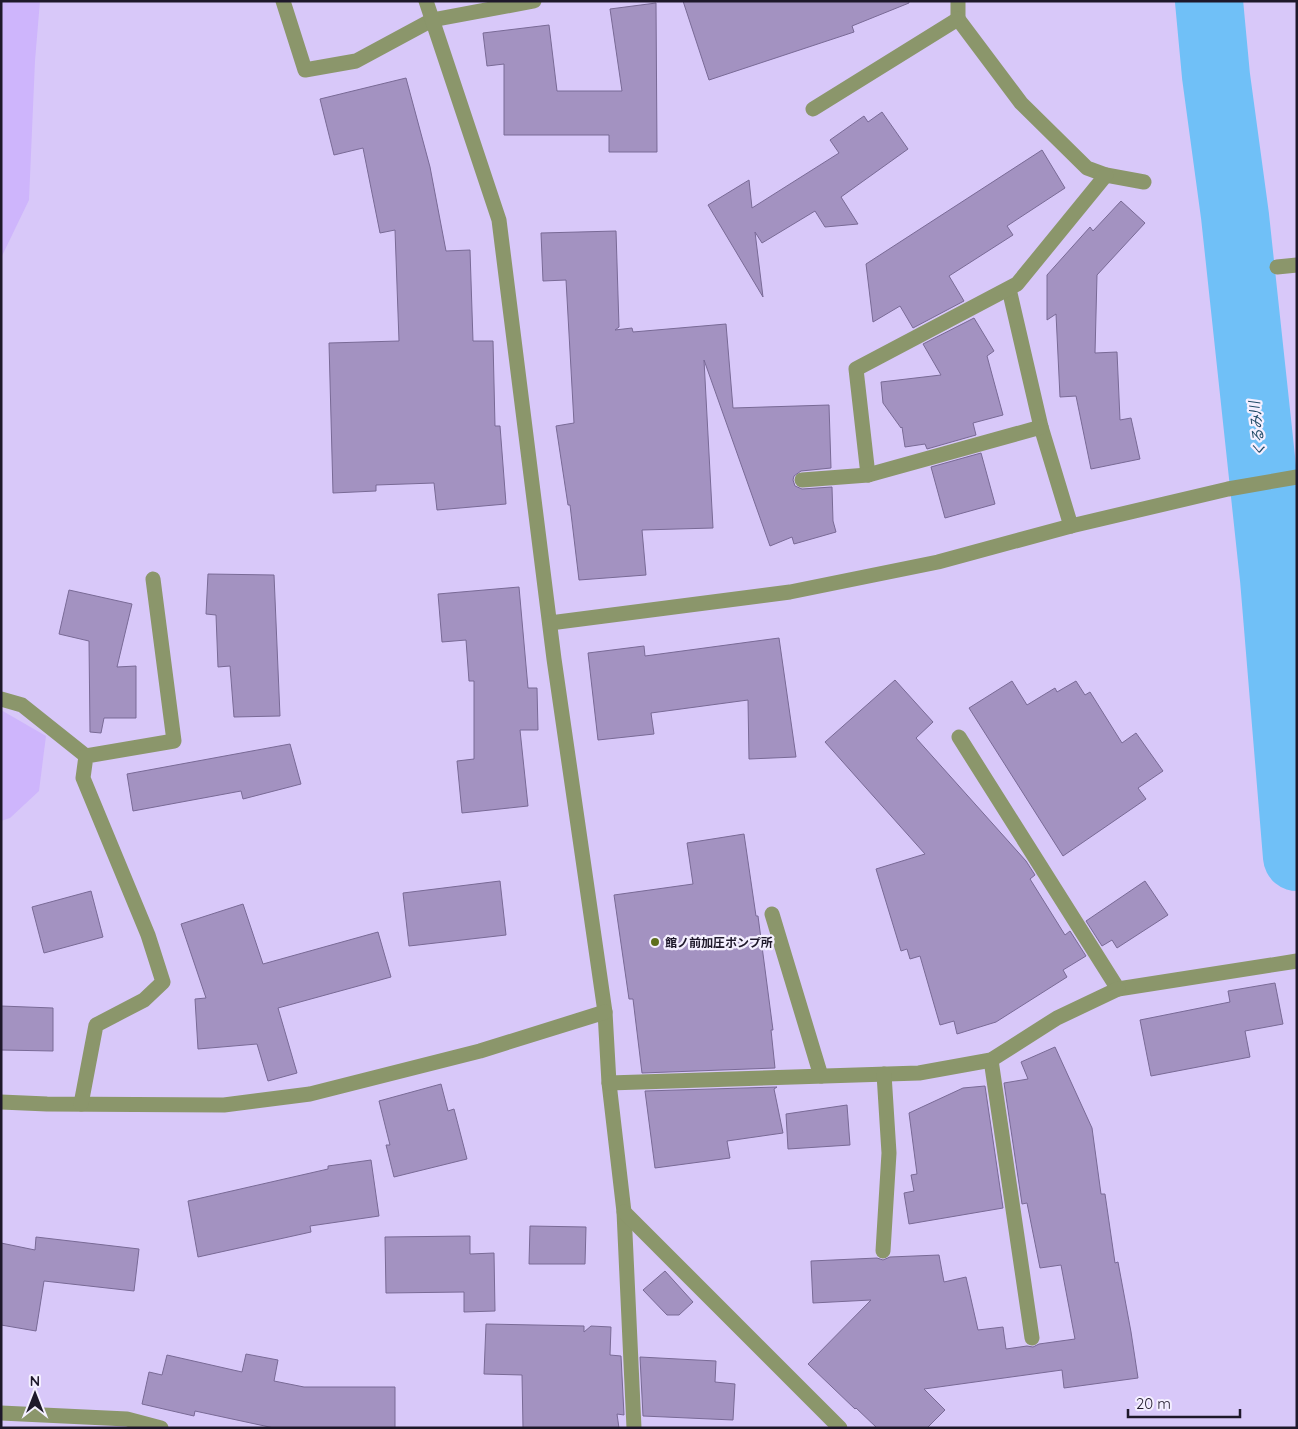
<svg xmlns="http://www.w3.org/2000/svg" width="1298" height="1429" font-family="Quicksand,'Noto Sans JP',sans-serif">
<style>
.green{fill:#ceb5fc}
.lines{fill:none;stroke-linecap:round;stroke-linejoin:round}
.river{stroke:#70c0f7;stroke-width:68}
.building{fill:#a392c1;stroke:#796a96}
.street{stroke:#8b966b;stroke-width:15}
.poi-dot{fill:#5e6f1c;stroke:#f4efff;stroke-width:2}
.labels{text-anchor:middle;dominant-baseline:central;stroke-width:4.5;stroke-linejoin:round;paint-order:stroke}
.poi-label{font-size:12px;font-weight:bold;fill:#1e182a;stroke:#f4efff;text-anchor:start}
.water-label{font-size:14px;font-style:italic;fill:#1d4865;stroke:#f4efff}
</style>
<rect width="100%" height="100%" fill="#d8c8f9"/>
<g class="green">
<path d="M1,1H40L35,61L29,200L1,258Z"/>
<path d="M1,710L46,736L39,791L10,818L1,821Z"/>
</g>
<g class="lines">
<path class="river" d="M1209,1L1216,76L1235,216L1274,579L1297,857"/>
</g>
<g class="building">
<path d="M683,1H909V3L852,26L854,32L709,80Z"/>
<path d="M656,3L657,152H609V135H504V64L487,66L483,33L549,25L557,91H622L610,9Z"/>
<path d="M406,78L430,167L446,251L470,250L473,341H493L495,426H500L506,504L437,510L434,483L376,485V491L333,493L329,343L399,341L395,230L380,233L363,148L334,155L320,99Z"/>
<path d="M882,112L908,149L841,197L858,224L825,227L815,211L762,243L755,232L763,297L708,205L749,180L752,208L839,153L830,140L864,116L868,122Z"/>
<path d="M1042,150L1065,188L1007,226L1013,235L949,276L964,301L913,328L900,306L873,322L866,264Z"/>
<path d="M1121,201L1145,223L1097,275L1095,353L1117,352L1120,420L1131,418L1140,459L1091,469L1076,396L1060,397L1056,314L1047,320V275L1090,227L1093,231Z"/>
<path d="M616,231L619,327L615,330L632,328L633,332L726,324L733,408L829,405L831,468L801,471L794,476L793,480L795,486L802,489L832,487L833,521L836,532L794,544L792,537L770,546L704,360L713,528L642,530L646,575L579,580L570,505H568L556,426L574,423L566,280L543,281L541,233Z"/>
<path d="M974,318L994,351L987,356L1003,415L973,423L976,435L927,449L925,444L905,447L902,427L901,428L883,403L881,382L941,375L923,344Z"/>
<path d="M981,453L995,504L945,518L931,467Z"/>
<path d="M208,574L274,575L280,716L234,717L230,666L218,667L216,615L206,614Z"/>
<path d="M519,587L528,688H537L538,730H520L528,806L462,813L457,761L474,759V681H469L466,640L442,642L438,594Z"/>
<path d="M69,590L132,604L117,667L136,666V718H104L101,733L90,732L89,641L59,634Z"/>
<path d="M779,638L796,757L749,759L748,700L651,713L654,734L598,740L588,653L644,646L645,656Z"/>
<path d="M895,680L933,722L916,738L1026,861L1035,875L1030,879L1065,935L1070,931L1086,956L1063,970L1067,977L996,1022L957,1034L954,1021L940,1025L920,956L910,959L907,949L901,951L876,869L925,854L825,742Z"/>
<path d="M1012,681L1027,705L1055,688L1057,692L1076,681L1085,695L1090,692L1122,743L1136,733L1163,771L1138,788L1146,799L1063,856L969,708Z"/>
<path d="M290,744L301,784L243,799L241,791L133,811L127,774Z"/>
<path d="M744,834L756,916H758L773,1030H771L775,1068L642,1073L633,999H629L614,895L693,884L687,843Z"/>
<path d="M500,881L506,935L409,946L403,893Z"/>
<path d="M1145,881L1168,915L1117,948L1112,940L1102,946L1086,921Z"/>
<path d="M91,891L103,937L44,953L32,907Z"/>
<path d="M243,904L263,964L378,932L391,977L278,1008L297,1073L268,1081L257,1044L198,1049L195,999L206,998L181,924Z"/>
<path d="M1275,983L1283,1024L1245,1031L1250,1057L1151,1076L1140,1020L1230,1002L1228,991Z"/>
<path d="M1,1006L53,1008V1051L1,1050Z"/>
<path d="M1055,1047L1092,1128L1101,1194H1105L1115,1263L1118,1262L1131,1332L1138,1378L1064,1388L1062,1370L924,1389L945,1410L927,1428H877L856,1408L855,1409L808,1364L871,1300L813,1303L811,1261L877,1258L883,1260L890,1257L939,1255L944,1282L966,1277L978,1330L1003,1327L1006,1349L1027,1346L1033,1347L1039,1344L1075,1339L1061,1265L1040,1268L1027,1203L1022,1204L1004,1083L1028,1079L1021,1062Z"/>
<path d="M441,1084L448,1111L454,1109L467,1159L394,1177L386,1145H390L379,1101Z"/>
<path d="M985,1086L1003,1208L909,1224L904,1193L914,1191L911,1175L917,1174L909,1113L963,1088Z"/>
<path d="M777,1087L774,1089L783,1133L727,1141L730,1158L655,1168L645,1091Z"/>
<path d="M847,1105L850,1145L788,1149L786,1114Z"/>
<path d="M371,1160L379,1216L310,1226L311,1232L198,1257L188,1201L328,1169V1166Z"/>
<path d="M530,1226L586,1227L585,1264H529Z"/>
<path d="M470,1236V1254L494,1253L495,1311L464,1312V1292L386,1293L385,1237Z"/>
<path d="M36,1237L139,1249L134,1291L44,1281L36,1331L1,1325V1243L35,1250Z"/>
<path d="M665,1271L693,1302L679,1315H667L643,1290Z"/>
<path d="M486,1324L584,1326V1332L591,1326L611,1327L610,1355L621,1356L624,1415L617,1414L619,1428H523L522,1375L484,1374Z"/>
<path d="M246,1354L278,1360L274,1381L304,1387H395V1428H274L195,1411L194,1416L142,1404L149,1372L162,1375L167,1355L242,1372Z"/>
<path d="M640,1357L716,1361L715,1382L735,1384L733,1420L643,1416Z"/>
</g>
<g class="lines">
<g class="street">
<path d="M283,1L305,70L356,61L432,20L534,1"/>
<path d="M426,1L499,220L554,659L605,1012L609,1083L624,1212L634,1428"/>
<path d="M958,19V1"/>
<path d="M813,109L958,19L1021,103L1087,168L1106,175L1144,182"/>
<path d="M1277,267L1297,265"/>
<path d="M1009,289L1041,427L1071,526"/>
<path d="M868,475L856,369L1017,284L1106,175"/>
<path d="M802,480L868,475L1041,427"/>
<path d="M550,623L790,592L938,562L1071,526L1228,489L1297,477"/>
<path d="M1,699L22,705L86,756"/>
<path d="M959,737L1118,989L1297,961"/>
<path d="M772,914L821,1076"/>
<path d="M991,1060L1032,1338"/>
<path d="M609,1083L919,1073L991,1060L1057,1018L1118,989"/>
<path d="M1,1102L47,1104L224,1105L310,1094L480,1051L605,1012"/>
<path d="M81,1104L96,1025L144,1000L163,982L148,935L83,778L86,756L174,741L153,579"/>
<path d="M624,1212L840,1428"/>
<path d="M883,1251L889,1153L884,1074"/>
<path d="M1,1413L127,1419L161,1428"/>
</g>
</g>
<circle class="poi-dot" cx="655" cy="942" r="5"/>
<g class="labels">
<g class="poi-label">
<text x="665" y="942">館ノ前加圧ポンプ所</text>
</g>
<g class="water-label">
<text transform="translate(1257 429) rotate(-96)">くるみ川</text>
</g>
</g>
<rect width="1298" height="1429" fill="none" stroke="#1e182a" stroke-width="5"/>
<g transform="translate(35 1394)" stroke="#f4efff" stroke-width="4" paint-order="stroke">
<path d="M0-4L9 19L0 12L-9 19Z" fill="#1e182a"/>
<text y="-8" font-size="14" font-weight="bold" text-anchor="middle" fill="#1e182a">N</text>
</g>
<path d="M1128 1409v8h112v-8" fill="none" stroke="#1e182a" stroke-width="2.5"/>
<text x="1136" y="1409" font-size="15" fill="#1e182a" stroke="#f4efff" stroke-width="4" paint-order="stroke">20 m</text>
</svg>
